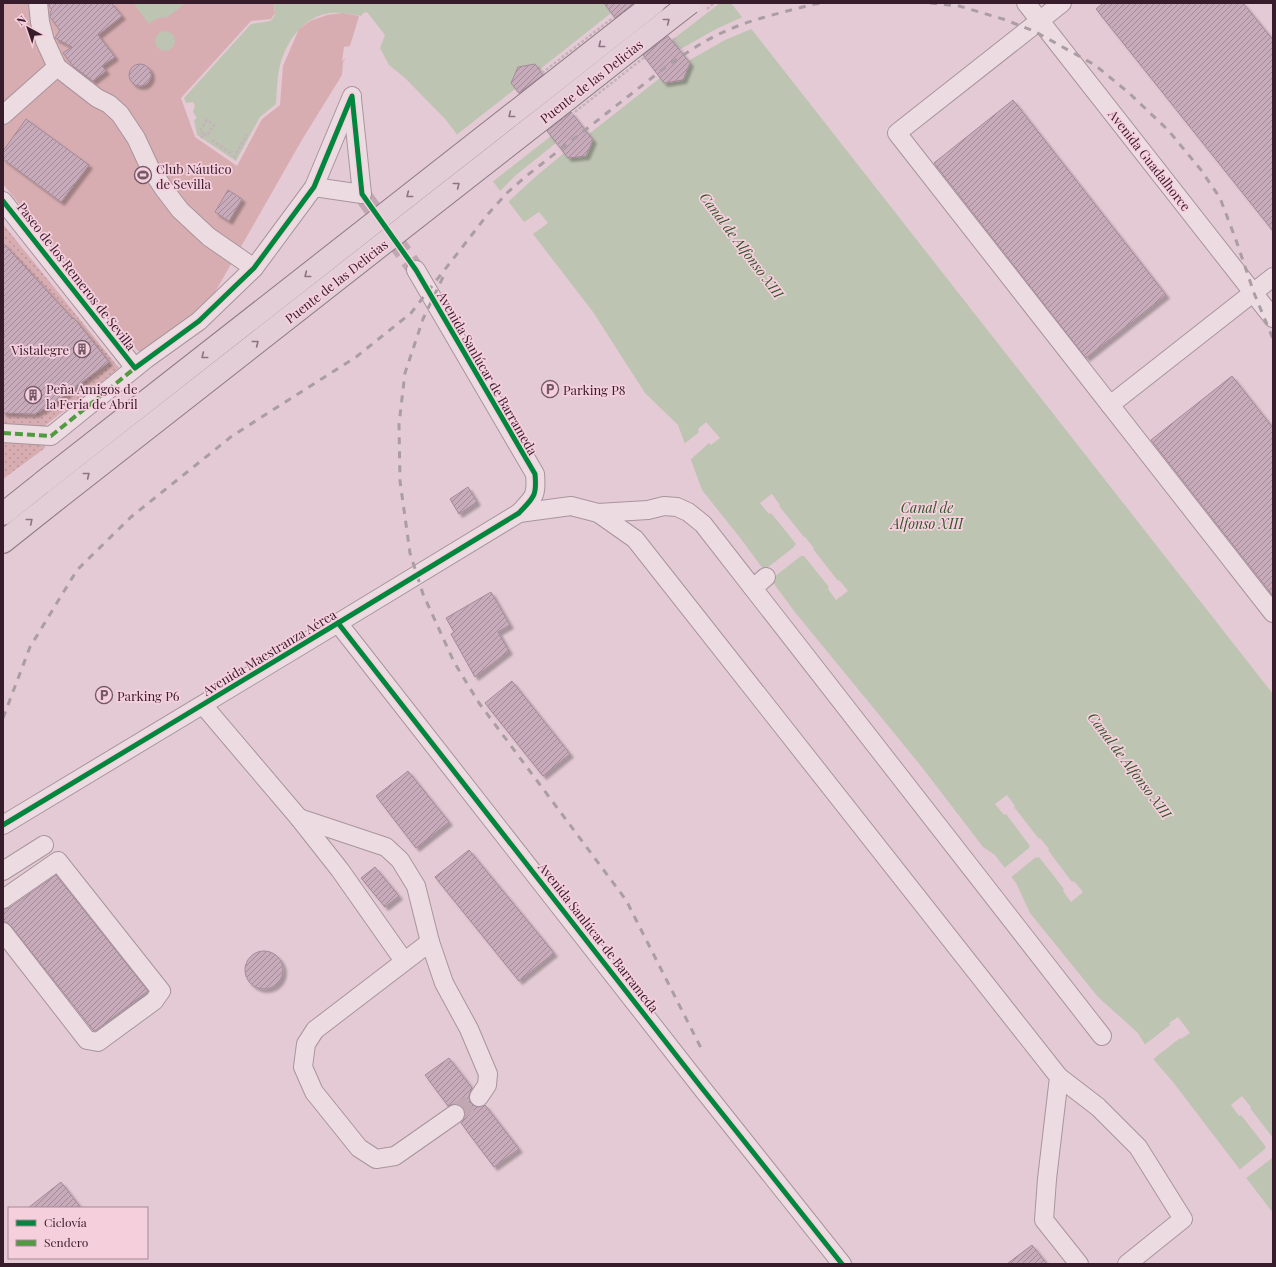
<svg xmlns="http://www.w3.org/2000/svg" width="1276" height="1267" font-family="'Playfair Display',serif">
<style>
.park{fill:url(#park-dots)}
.pitch{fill:#d7adb1}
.water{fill:#bec4b2}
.pier{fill:#e4cad4}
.building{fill:url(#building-hatch);stroke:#a48a98;filter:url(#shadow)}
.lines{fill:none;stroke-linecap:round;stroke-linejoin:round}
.minor-tunnel{stroke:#c1a7b2;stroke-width:18;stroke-dasharray:18 9;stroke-linecap:butt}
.minor-casing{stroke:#a9949d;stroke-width:20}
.major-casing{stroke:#8e7a84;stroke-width:24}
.path{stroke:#c4b3ba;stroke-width:2.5;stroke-dasharray:3 2;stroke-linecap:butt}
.minor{stroke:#ecdce2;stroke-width:18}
.major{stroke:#e3cdd6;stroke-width:22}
.rail{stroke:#aa9da3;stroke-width:3;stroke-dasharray:7 7;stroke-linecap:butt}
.major-bridge-casing{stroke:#8e7a84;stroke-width:24;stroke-linecap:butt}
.path-bridge{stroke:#c4b3ba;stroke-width:2.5;stroke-dasharray:3 2;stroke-linecap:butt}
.major-bridge{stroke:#e3cdd6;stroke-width:22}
.quiet{stroke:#519a42;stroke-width:4;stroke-dasharray:8 4;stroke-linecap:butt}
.cycleway-casing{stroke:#f6cfdd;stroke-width:8}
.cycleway{stroke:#00873e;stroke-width:5}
.oneway{stroke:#8d7481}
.labels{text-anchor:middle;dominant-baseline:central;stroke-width:3.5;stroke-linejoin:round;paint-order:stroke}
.street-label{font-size:13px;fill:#371c2c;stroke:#f6cfdd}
.poi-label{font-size:13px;fill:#371c2c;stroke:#f6cfdd;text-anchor:start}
.water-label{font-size:14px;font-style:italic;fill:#31572b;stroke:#f6cfdd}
</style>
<defs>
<pattern id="park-dots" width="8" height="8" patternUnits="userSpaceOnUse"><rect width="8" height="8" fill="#d7adb1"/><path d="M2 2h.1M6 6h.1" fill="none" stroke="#b99498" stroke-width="1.8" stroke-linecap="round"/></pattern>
<pattern id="building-hatch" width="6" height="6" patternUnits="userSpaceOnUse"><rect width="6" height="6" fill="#c8abbb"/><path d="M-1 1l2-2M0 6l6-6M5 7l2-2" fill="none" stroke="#a38a98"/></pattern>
<filter id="shadow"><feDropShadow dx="3.5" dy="3.5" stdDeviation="1" flood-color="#0004"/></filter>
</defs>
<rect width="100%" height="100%" fill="#e4cad4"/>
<path class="park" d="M3,224L119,368L46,425L45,448L3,479Z"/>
<path class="pitch" d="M3,3H273L275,13L271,19L251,21L181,98L195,137L237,166L262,119L280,105L283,66L299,29L310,21L327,15L343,13L359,16L350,46L344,47L342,61L346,58L343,62L342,75L303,138L210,301L139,352L3,184Z"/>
<g class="water">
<path d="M135,3H186L166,18C160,16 153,20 149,24L134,4Z"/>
<path d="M273,3H731L1273,694V1213L1173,1082L1154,1060L1138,1033L1098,997L1030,913L1016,883L995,855L983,847L921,766L794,611L741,539L702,490L678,425L645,393L593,312L533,234L548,223L539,212L524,222L446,120L405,78L389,65L380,48L385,35L367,12L363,13L361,16C351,14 341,12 331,13C304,16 287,40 280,65C277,77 277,91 276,104L260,117L236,161L197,135L194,120L197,118L193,112L195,106L193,102L186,103L184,98L251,24L270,21C277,16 275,10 273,3Z"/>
<circle cx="165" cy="41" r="10"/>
</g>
<g class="pier">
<path d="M609,3H720L672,40L679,50L716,29L745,16L754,28L725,40L688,61L690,63L683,80L664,83L660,78L589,134L593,140L586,156L568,158L564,153L534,178L507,203L499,192L516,175L556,143L551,136L491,183L455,136L515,89L511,83L518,67L535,64L539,70L611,13L607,8Z"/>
<path d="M706,422L720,438L711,445L709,443L689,461L683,445L699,432L698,429Z"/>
<path d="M772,494L780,505L779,506L804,537H805L814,548L813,549L838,581L839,580L848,591L836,600L828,589L829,587L804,556H801L774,577L767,568L794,547V546L796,544L771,513L769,514L760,503Z"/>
<path d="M1007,795L1015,806L1014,807L1039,839L1040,838L1049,849L1048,850L1072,882L1074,881L1083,892L1071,902L1063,891L1064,889L1039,857L1037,858L1036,857L1010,878L1003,869L1029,848V847L1030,846L1006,814L1004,815L995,804Z"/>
<path d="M1178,1017L1190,1033L1181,1039L1180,1038L1152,1060L1143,1046L1170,1025L1169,1023Z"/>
<path d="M1242,1096L1251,1107L1250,1108L1273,1138V1159L1272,1158L1245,1179L1238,1171L1265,1149V1148L1266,1147L1241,1115L1239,1116L1231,1105Z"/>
</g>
<g class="building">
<path d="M49,3H111L122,16L98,35L115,57L102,66L106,71L93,81L74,67L63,53L72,47L55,38L60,30L50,17V12L52,10L49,6Z"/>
<path d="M604,3H634L615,18Z"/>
<path d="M1103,3H1243L1273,40V231L1096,9Z"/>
<path d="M668,36L690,63L683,80L664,83L643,55Z"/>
<path d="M535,64L543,75L519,93L511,83L518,67Z"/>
<circle cx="140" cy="75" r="11"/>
<path d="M1013,100L1166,295L1086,358L934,163Z"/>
<path d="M571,112L593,140L586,156L568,158L547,131Z"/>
<path d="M26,119L89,165L61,202L3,159V151Z"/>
<path d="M228,190L242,199L229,221L215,212Z"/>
<path d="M3,243L73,319L74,318L109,362L57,401L35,414L3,413V347L4,333L3,332Z"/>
<path d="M1232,376L1273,428V596L1151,440Z"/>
<path d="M468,487L477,502L459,514L450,499Z"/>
<path d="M491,592L510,625L498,632L509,651L475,677L451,634L454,632L446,618Z"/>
<path d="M512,681L570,754L543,776L485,703Z"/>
<path d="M408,771L449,822L416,848L376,796Z"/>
<path d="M469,850L554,953L519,981L435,877Z"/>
<path d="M375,867L399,896L385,907L361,878Z"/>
<path d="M56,875L148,991L95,1031L93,1030L11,926L7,922H3V909L9,908Z"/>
<circle cx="264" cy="970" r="19"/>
<path d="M449,1058L472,1088L469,1096L470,1102L473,1105L478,1107L485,1105L519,1149L494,1167L461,1123L464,1119L465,1113L463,1108L460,1105L454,1104L448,1106L425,1075Z"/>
<path d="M61,1182L81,1208H28Z"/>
<path d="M1032,1245L1047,1264H1007Z"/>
</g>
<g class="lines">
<g class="minor-tunnel">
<path d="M362,194L416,270"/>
<path d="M455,1114L479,1097"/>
</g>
<g class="minor-casing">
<g id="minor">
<path d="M38,3L40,22L45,41L57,67L97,98L109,104L120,114L136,138L150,168L164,189L180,210L209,237L254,268"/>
<path d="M1026,3L1273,318"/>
<path d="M1062,3L897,133L1273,613"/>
<path d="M3,115L57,67"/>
<path d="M314,187L362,194L352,99"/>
<path d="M3,201L135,368"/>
<path d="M1110,405L1273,277"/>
<path d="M3,433L51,436L146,359L199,321L254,268L314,187L352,96"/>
<path d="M519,513L571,506L598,513L635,539L1059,1077L1047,1179L1044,1220L1079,1264"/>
<path d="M598,513L648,510L664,506L677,507L688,512L703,524L1102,1036"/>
<path d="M753,588L766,577"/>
<path d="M338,623L701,1087L842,1264"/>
<path d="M203,705L299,818L340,870L404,961"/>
<path d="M299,818L386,847L400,860L416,886L430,942"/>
<path d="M3,825L338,623L519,513C534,497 537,496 535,474L416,270"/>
<path d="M3,871L44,845"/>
<path d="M3,899L58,861L161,991L154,1001L98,1042L87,1040L3,932"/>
<path d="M1059,1077L1098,1107L1138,1147L1183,1219L1127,1264"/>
<path d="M455,1114L395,1156L376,1159L359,1148L314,1092L303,1067L306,1044L315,1030L430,942L444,983L469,1029L488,1074L487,1085L479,1097"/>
</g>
</g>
<g class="major-casing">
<g id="major">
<path d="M542,91L631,21"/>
<path d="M555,109L645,38"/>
<path d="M3,514L43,482"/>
<path d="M3,542L57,499"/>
</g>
</g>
<g class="path">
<path d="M674,38L683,51"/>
<path d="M201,138L204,134L207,136L214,125L207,120L200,131L204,134"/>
<path d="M212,140L232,154"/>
<path d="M234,158L247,134"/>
</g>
<use href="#minor" class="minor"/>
<use href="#major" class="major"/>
<g class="rail">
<path d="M930,3L959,6L1003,19L1034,31L1095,65L1129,93L1168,130L1201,170L1220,198L1236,240L1254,293L1273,339"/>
<path d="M443,277L423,319L405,373L399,424L400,481L410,553L423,594L454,662L479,703L626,900L701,1048"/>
<path d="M3,718L30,647L77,570L131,517L232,436L356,357L411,313L488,214L507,193L525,177L667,66C683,55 699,44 717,35C747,20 781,13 814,4L823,3"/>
</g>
<g class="major-bridge-casing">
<g id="major-bridge">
<path d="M631,21L654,3"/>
<path d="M645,38L690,3"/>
<path d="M43,482L542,91"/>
<path d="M57,499L555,109"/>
</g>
</g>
<g class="path-bridge">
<path d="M707,9L714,3"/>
<path d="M542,73L614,17"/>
<path d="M571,115L646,56"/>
</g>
<use href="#major-bridge" class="major-bridge"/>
<path class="quiet" d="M3,433L51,436L135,368"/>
<g class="cycleway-casing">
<g id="cycleway">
<path d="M3,201L135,368L199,321L254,268L314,187L351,98"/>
<path d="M338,623L701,1087L842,1264"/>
<path d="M3,825L338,623L519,513C534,497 537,496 535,474L416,270L362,194L352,96"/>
</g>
</g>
<use href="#cycleway" class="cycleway"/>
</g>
<defs><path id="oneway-chevron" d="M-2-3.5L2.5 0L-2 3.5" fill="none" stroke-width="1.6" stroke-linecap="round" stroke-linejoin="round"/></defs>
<g class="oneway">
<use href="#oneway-chevron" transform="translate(667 21) rotate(-38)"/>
<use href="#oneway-chevron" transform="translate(601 45) rotate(142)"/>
<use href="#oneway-chevron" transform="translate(511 115) rotate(142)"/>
<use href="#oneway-chevron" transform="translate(457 185) rotate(-38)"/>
<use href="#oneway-chevron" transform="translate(409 195) rotate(142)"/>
<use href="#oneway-chevron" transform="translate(307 275) rotate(142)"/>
<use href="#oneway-chevron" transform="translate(256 343) rotate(-38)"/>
<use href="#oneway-chevron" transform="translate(204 356) rotate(142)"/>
<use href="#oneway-chevron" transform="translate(87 475) rotate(-38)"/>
<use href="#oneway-chevron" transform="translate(30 521) rotate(-39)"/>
</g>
<defs>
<g id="stadium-ring" transform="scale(0.9)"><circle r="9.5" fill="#f6cfdd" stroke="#745967" stroke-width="1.5"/><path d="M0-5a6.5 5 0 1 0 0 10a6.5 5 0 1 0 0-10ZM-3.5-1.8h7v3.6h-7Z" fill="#745967"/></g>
<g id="building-ring" transform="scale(0.9)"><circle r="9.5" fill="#f6cfdd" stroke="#745967" stroke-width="1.5"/><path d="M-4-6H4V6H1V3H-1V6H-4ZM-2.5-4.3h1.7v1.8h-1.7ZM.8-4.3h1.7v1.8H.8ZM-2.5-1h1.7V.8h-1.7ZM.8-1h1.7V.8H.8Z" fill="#745967"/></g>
<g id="parking-ring" transform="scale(0.9)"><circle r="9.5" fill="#f6cfdd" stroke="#745967" stroke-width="1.5"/><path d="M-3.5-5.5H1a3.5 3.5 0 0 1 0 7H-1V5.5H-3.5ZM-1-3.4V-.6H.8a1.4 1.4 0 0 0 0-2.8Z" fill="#745967"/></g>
</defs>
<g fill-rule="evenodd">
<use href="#stadium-ring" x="143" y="175"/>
<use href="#building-ring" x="82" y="349"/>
<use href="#parking-ring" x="550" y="389"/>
<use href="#building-ring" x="33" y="395"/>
<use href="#parking-ring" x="104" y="695"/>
</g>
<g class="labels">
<g class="street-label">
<text transform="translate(591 81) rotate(-38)">Puente de las Delicias</text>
<text transform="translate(1150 160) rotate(52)">Avenida Guadalhorce</text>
<text transform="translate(77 276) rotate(52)">Paseo de los Remeros de Sevilla</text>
<text transform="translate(336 281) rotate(-38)">Puente de las Delicias</text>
<text transform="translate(488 373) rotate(60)">Avenida Sanlúcar de Barrameda</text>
<text transform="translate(269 652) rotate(-31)">Avenida Maestranza Aérea</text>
<text transform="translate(599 937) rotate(52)">Avenida Sanlúcar de Barrameda</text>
</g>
<g class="poi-label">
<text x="156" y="168">Club Náutico<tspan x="156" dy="15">de Sevilla</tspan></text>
<text x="69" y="349" text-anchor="end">Vistalegre</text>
<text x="46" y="388">Peña Amigos de<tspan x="46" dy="15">la Feria de Abril</tspan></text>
<text x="563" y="389">Parking P8</text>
<text x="117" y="695">Parking P6</text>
</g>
<g class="water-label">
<text transform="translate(742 245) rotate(53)">Canal de Alfonso XIII</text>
<text x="927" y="507">Canal de<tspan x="927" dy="16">Alfonso XIII</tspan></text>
<text transform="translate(1130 765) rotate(53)">Canal de Alfonso XIII</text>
</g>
</g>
<rect width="1276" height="1267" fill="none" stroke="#371c2c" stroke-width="8"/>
<rect x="8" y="1207" width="140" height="52" fill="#f6cfdd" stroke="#aa8796"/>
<rect x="16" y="1220" width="20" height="6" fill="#00873e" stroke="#aa8796"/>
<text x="44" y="1227" font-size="12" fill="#371c2c">Ciclovía</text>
<rect x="16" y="1240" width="20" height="6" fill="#519a42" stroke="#aa8796"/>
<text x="44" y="1247" font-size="12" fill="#371c2c">Sendero</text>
<g transform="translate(28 28) rotate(320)" stroke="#f6cfdd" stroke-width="3" paint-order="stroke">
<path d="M0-3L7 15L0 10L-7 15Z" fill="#371c2c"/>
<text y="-6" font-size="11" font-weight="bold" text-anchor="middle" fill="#371c2c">N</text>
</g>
</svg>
